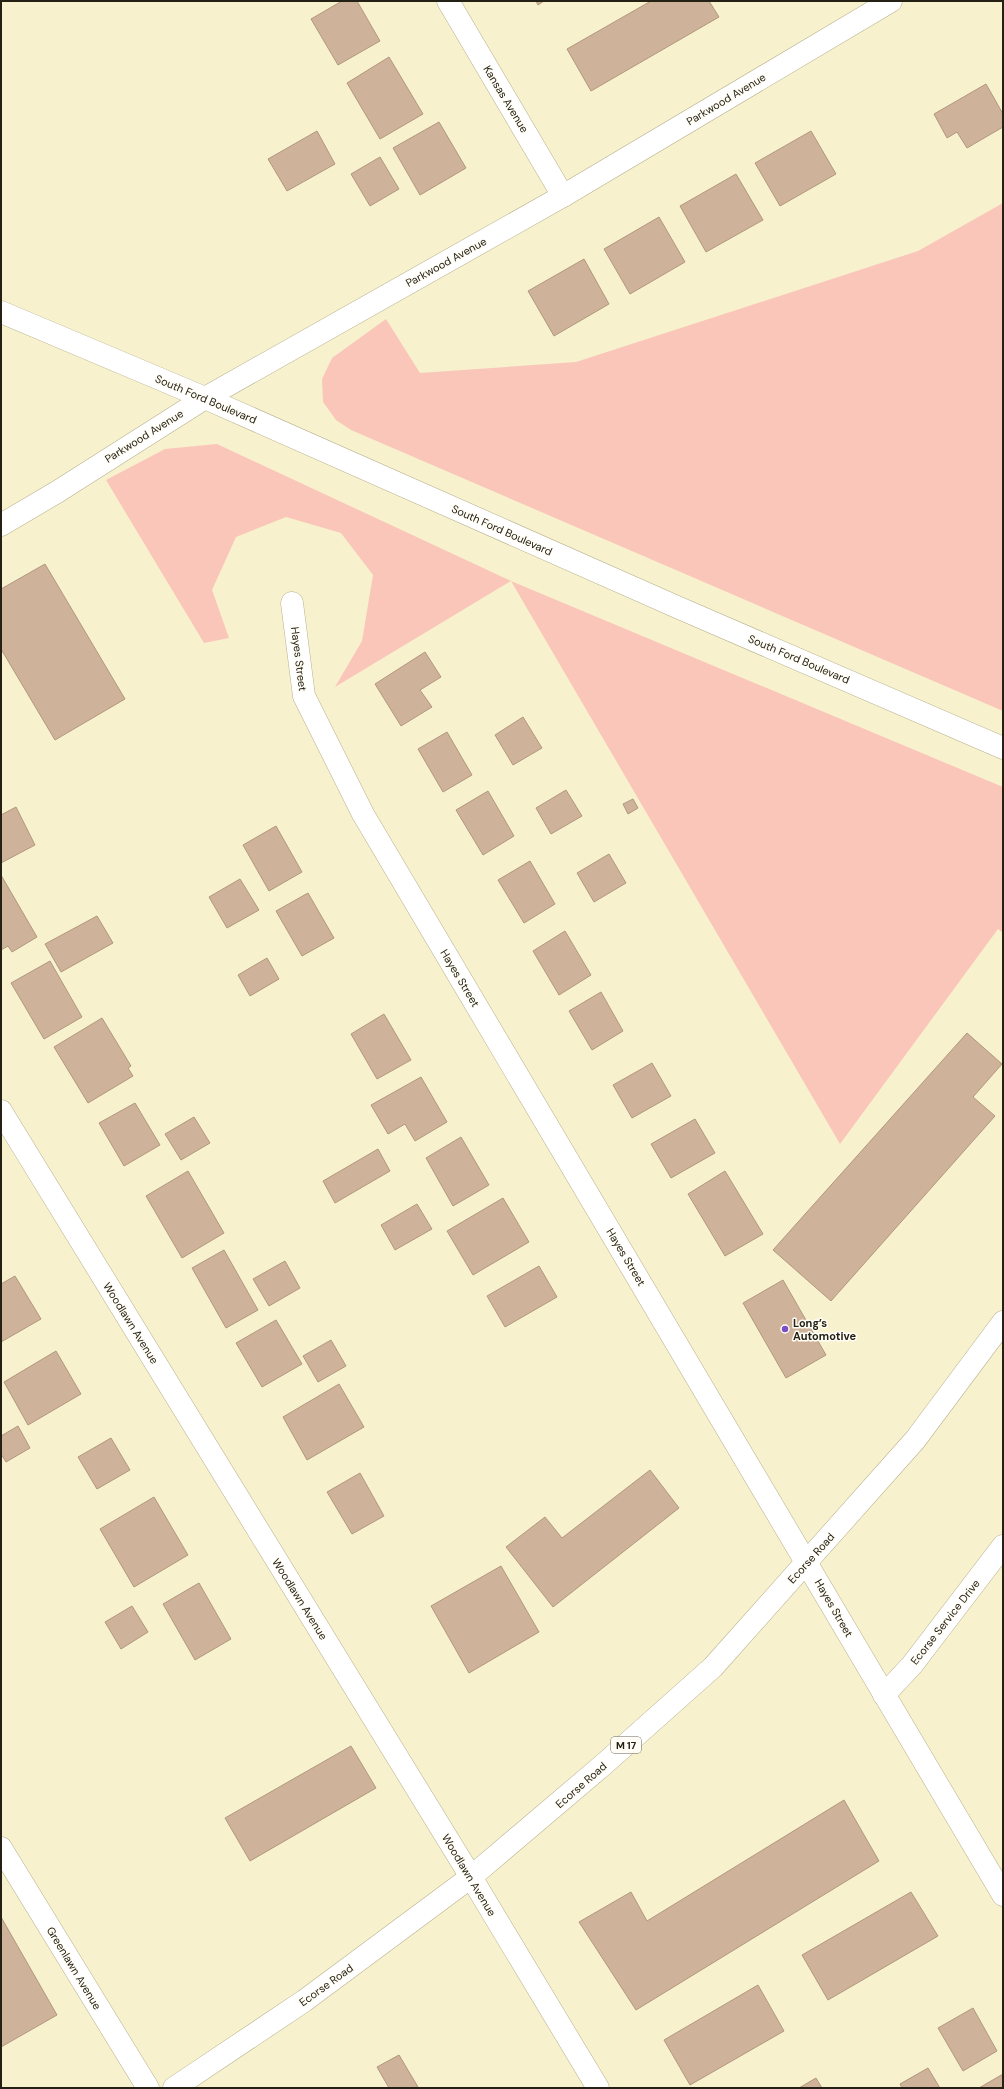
<svg xmlns="http://www.w3.org/2000/svg" width="1004" height="2089" font-family="'DM Sans',sans-serif">
<style>
.green{fill:#fac6ba}
.building{fill:#ceb39a;stroke:#b1977e}
.lines{fill:none;stroke-linecap:round;stroke-linejoin:round}
.minor-casing{stroke:#b6b08e;stroke-width:23}
.major-casing{stroke:#b6b08e;stroke-width:23}
.minor{stroke:#fff;stroke-width:22}
.major{stroke:#fff;stroke-width:22}
.poi-dot{fill:#794ec7;stroke:#fffdf6;stroke-width:1.5}
.labels{text-anchor:middle;dominant-baseline:central;stroke-width:3;stroke-linejoin:round;paint-order:stroke}
.shield{fill:#fffdf6;stroke:#666358;stroke-width:1}
.shield-label{font-size:10px;font-weight:bold;fill:#242114}
.street-label{font-size:11px;fill:#242114;stroke:#fffdf6}
.poi-label{font-size:11px;font-weight:bold;fill:#242114;stroke:#fffdf6;text-anchor:start}
</style>
<rect width="100%" height="100%" fill="#f8f1cd"/>
<g class="green">
<path d="M1003,203V711L351,430L336,420L323,402L322,379L332,358L386,319L420,373L576,362L918,251Z"/>
<path d="M217,444L511,581L1003,787V933L998,929L840,1144L511,581L335,687L362,641L373,575L341,533L286,517L236,537L212,590L229,638L204,643L106,480L165,449Z"/>
</g>
<g class="building">
<path d="M342,1H357L380,41L338,65L311,19Z"/>
<path d="M536,1H544L538,5Z"/>
<path d="M651,1H709L719,17L591,91L567,49Z"/>
<path d="M389,57L423,114L380,139L347,83Z"/>
<path d="M986,84L1003,114V127L967,148L957,132L947,138L934,114Z"/>
<path d="M439,122L466,168L420,195L393,148Z"/>
<path d="M317,131L335,164L287,191L268,159Z"/>
<path d="M811,131L836,174L780,206L755,163Z"/>
<path d="M380,157L399,189L370,206L351,174Z"/>
<path d="M736,174L763,220L706,252L680,206Z"/>
<path d="M659,217L685,262L630,294L604,249Z"/>
<path d="M584,259L609,304L554,336L528,291Z"/>
<path d="M45,564L125,699L55,740L1,649V589Z"/>
<path d="M425,652L441,677L420,690L432,707L401,726L375,684Z"/>
<path d="M523,717L542,748L513,765L495,735Z"/>
<path d="M447,732L472,775L443,792L418,749Z"/>
<path d="M566,790L582,816L551,834L536,808Z"/>
<path d="M488,791L514,836L483,855L456,810Z"/>
<path d="M633,799L638,808L628,814L623,804Z"/>
<path d="M16,807L35,845L1,863V815Z"/>
<path d="M276,826L302,872L269,891L243,845Z"/>
<path d="M609,854L626,883L594,902L577,873Z"/>
<path d="M530,861L555,904L524,923L498,880Z"/>
<path d="M1,875L37,937L12,952L8,946L1,950Z"/>
<path d="M240,879L259,910L227,928L209,897Z"/>
<path d="M308,893L334,938L302,956L276,911Z"/>
<path d="M97,916L113,943L61,972L45,944Z"/>
<path d="M565,931L591,975L559,995L533,951Z"/>
<path d="M267,958L279,979L250,996L238,975Z"/>
<path d="M50,961L82,1017L44,1039L11,983Z"/>
<path d="M601,992L623,1031L592,1050L569,1011Z"/>
<path d="M384,1014L411,1060L377,1079L351,1034Z"/>
<path d="M102,1018L131,1066L128,1068L133,1076L88,1103L54,1047Z"/>
<path d="M967,1033L1002,1064L973,1097L995,1116L831,1301L773,1250Z"/>
<path d="M652,1063L671,1096L632,1118L613,1085Z"/>
<path d="M421,1077L447,1122L415,1141L405,1124L388,1134L371,1105Z"/>
<path d="M135,1103L160,1145L124,1166L99,1123Z"/>
<path d="M194,1117L210,1143L181,1160L165,1134Z"/>
<path d="M695,1119L715,1153L671,1178L651,1144Z"/>
<path d="M461,1137L489,1185L453,1206L426,1158Z"/>
<path d="M378,1149L390,1171L335,1203L323,1181Z"/>
<path d="M188,1171L224,1233L182,1258L146,1196Z"/>
<path d="M725,1171L763,1234L725,1256L688,1194Z"/>
<path d="M503,1198L529,1242L473,1275L447,1231Z"/>
<path d="M417,1204L432,1229L395,1250L381,1225Z"/>
<path d="M224,1250L258,1310L226,1328L192,1268Z"/>
<path d="M285,1261L300,1288L269,1306L253,1279Z"/>
<path d="M539,1266L557,1297L505,1327L487,1296Z"/>
<path d="M15,1276L41,1319L1,1342V1284Z"/>
<path d="M783,1280L826,1355L786,1378L743,1303Z"/>
<path d="M276,1320L302,1364L262,1387L236,1343Z"/>
<path d="M331,1340L346,1366L318,1382L303,1356Z"/>
<path d="M56,1351L81,1394L28,1425L4,1382Z"/>
<path d="M339,1384L364,1427L307,1460L283,1417Z"/>
<path d="M18,1426L30,1448L6,1462L1,1454V1436Z"/>
<path d="M111,1438L130,1470L97,1489L78,1457Z"/>
<path d="M650,1470L679,1508L553,1607L506,1547L545,1517L562,1538Z"/>
<path d="M360,1473L384,1516L352,1534L327,1492Z"/>
<path d="M154,1497L188,1555L134,1587L100,1529Z"/>
<path d="M501,1566L539,1632L469,1673L431,1606Z"/>
<path d="M199,1583L231,1639L195,1660L163,1604Z"/>
<path d="M132,1606L148,1632L121,1649L105,1622Z"/>
<path d="M351,1746L376,1788L250,1861L225,1818Z"/>
<path d="M844,1800L879,1861L636,2010L579,1922L631,1892L647,1921Z"/>
<path d="M911,1892L938,1936L828,2000L802,1955Z"/>
<path d="M1,1917L57,2015L1,2047Z"/>
<path d="M758,1985L784,2031L690,2085L664,2040Z"/>
<path d="M973,2008L997,2051L963,2071L938,2028Z"/>
<path d="M399,2055L418,2087L416,2088H389L377,2067Z"/>
<path d="M928,2068L940,2088H902L900,2084Z"/>
<path d="M1003,2074V2088H979Z"/>
<path d="M816,2078L822,2088H799Z"/>
</g>
<g class="lines">
<g class="minor-casing">
<g id="minor">
<path d="M448,1L563,196"/>
<path d="M1,525L57,492L205,398L563,196L891,1"/>
<path d="M292,603L304,696L363,814L1003,1895"/>
<path d="M1,1111L471,1877L598,2088"/>
<path d="M884,1695L912,1665L1003,1546"/>
<path d="M1,1848L148,2088"/>
</g>
</g>
<g class="major-casing">
<g id="major">
<path d="M1,312L205,398L677,607L1003,748"/>
<path d="M174,2088L304,2001L471,1877L603,1765L713,1667L915,1440L1003,1322"/>
</g>
</g>
<use href="#minor" class="minor"/>
<use href="#major" class="major"/>
</g>
<circle class="poi-dot" cx="785" cy="1329" r="4"/>
<g class="labels">
<rect class="shield" x="611" y="1737" width="30" height="16" rx="3"/>
<g class="shield-label">
<text x="626" y="1745">M 17</text>
</g>
<g class="street-label">
<text transform="translate(506 99) rotate(59)">Kansas Avenue</text>
<text transform="translate(726 99) rotate(-31)">Parkwood Avenue</text>
<text transform="translate(446 262) rotate(-29)">Parkwood Avenue</text>
<text transform="translate(206 399) rotate(23)">South Ford Boulevard</text>
<text transform="translate(144 436) rotate(-32)">Parkwood Avenue</text>
<text transform="translate(502 530) rotate(24)">South Ford Boulevard</text>
<text transform="translate(299 659) rotate(83)">Hayes Street</text>
<text transform="translate(799 659) rotate(23)">South Ford Boulevard</text>
<text transform="translate(460 978) rotate(59)">Hayes Street</text>
<text transform="translate(626 1257) rotate(59)">Hayes Street</text>
<text transform="translate(131 1323) rotate(58)">Woodlawn Avenue</text>
<text transform="translate(811 1558) rotate(-48)">Ecorse Road</text>
<text transform="translate(300 1599) rotate(58)">Woodlawn Avenue</text>
<text transform="translate(834 1608) rotate(60)">Hayes Street</text>
<text transform="translate(945 1622) rotate(-52)">Ecorse Service Drive</text>
<text transform="translate(581 1785) rotate(-41)">Ecorse Road</text>
<text transform="translate(469 1875) rotate(59)">Woodlawn Avenue</text>
<text transform="translate(74 1968) rotate(59)">Greenlawn Avenue</text>
<text transform="translate(326 1985) rotate(-36)">Ecorse Road</text>
</g>
<g class="poi-label">
<text x="793" y="1323">Long’s<tspan x="793" dy="13">Automotive</tspan></text>
</g>
</g>
<rect width="1004" height="2089" fill="none" stroke="#242114" stroke-width="4"/>
</svg>
